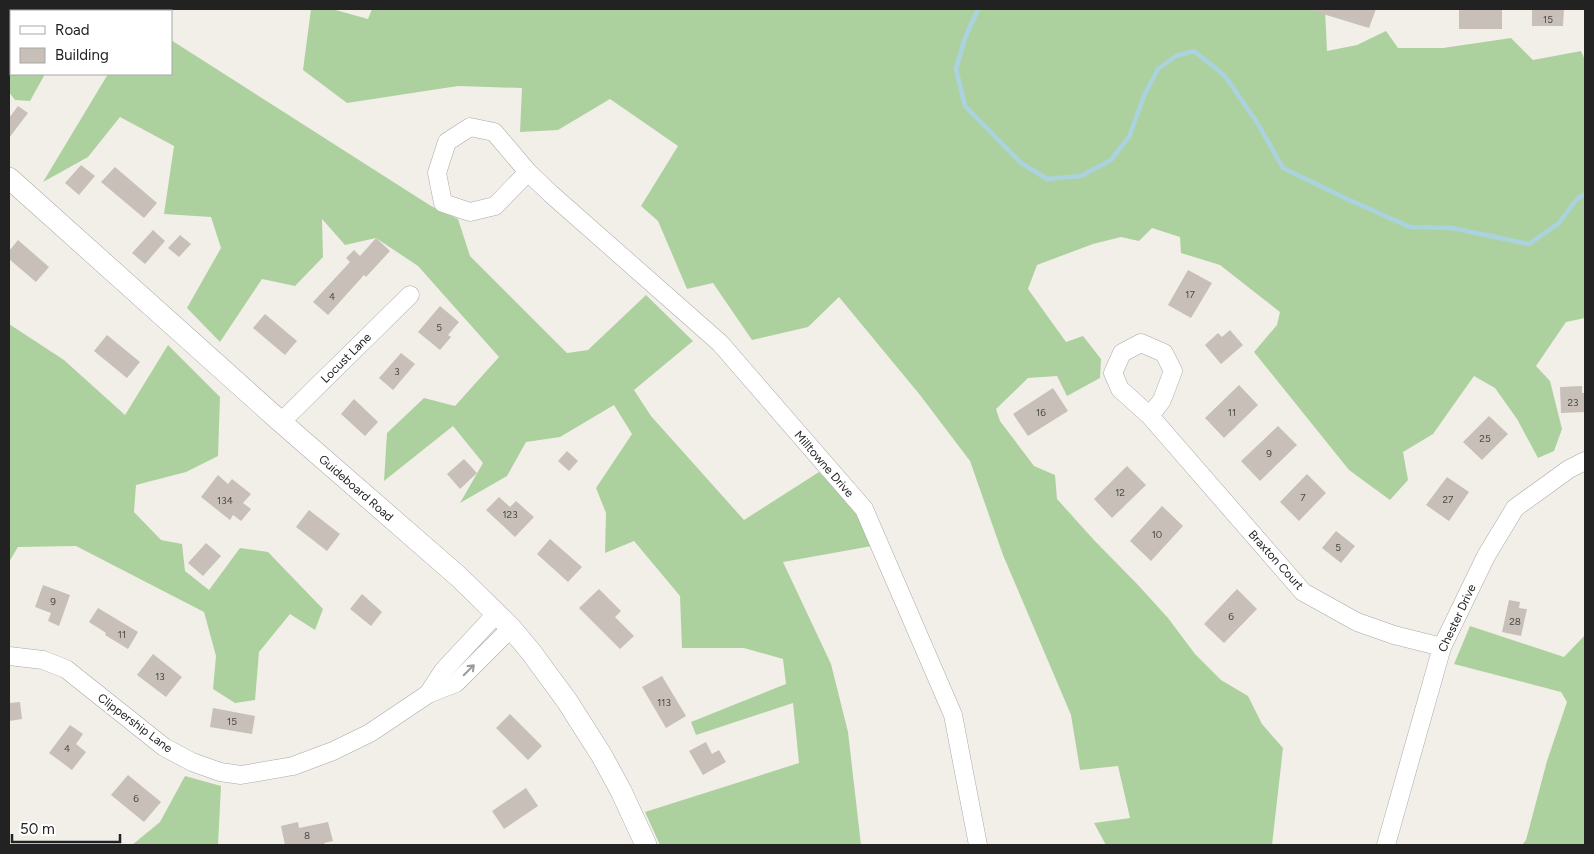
<svg xmlns="http://www.w3.org/2000/svg" width="1594" height="854" font-family="Figtree,sans-serif">
<style>
.forest{fill:#add19e}
.lines{fill:none;stroke-linecap:round;stroke-linejoin:round}
.stream{stroke:#aad3df;stroke-width:4.5}
.building{fill:#c7bfb8}
.minor-casing{stroke:#a9a9a9;stroke-width:19}
.tertiary-casing{stroke:#a9a9a9;stroke-width:22}
.minor{stroke:#fff;stroke-width:18}
.tertiary{stroke:#fff;stroke-width:21}
.oneway{stroke:#9c9c9c}
.labels{text-anchor:middle;dominant-baseline:central;stroke-width:5;stroke-linejoin:round;paint-order:stroke}
.number-label{font-size:10px;fill:#4b4948}
.street-label{font-size:12px;fill:#222;stroke:#fff}
</style>
<rect width="100%" height="100%" fill="#f2efe9"/>
<g class="forest">
<path d="M311,9H332L368,19L372,9H1325L1327,51L1357,45L1386,31L1398,48H1443L1511,38L1533,60L1581,51L1585,60V318L1566,322L1536,366L1550,381L1562,429L1554,451L1538,458L1517,419L1495,388L1474,376L1433,434L1403,452L1408,480L1390,500L1349,470L1254,352L1277,325L1280,312L1220,265L1181,253L1180,237L1152,228L1139,241L1121,237L1093,244L1037,265L1028,289L1066,342L1083,336L1101,359L1100,378L1067,396L1057,376L1028,378L996,409L1000,421L1034,466L1055,475L1057,499L1094,540L1139,586L1168,618L1195,654L1221,680L1248,696L1262,724L1283,748L1272,845H1106L1094,823L1130,818L1118,766L1080,770L1071,715L1003,555L970,461L920,395L839,297L808,327L752,340L713,283L687,289L658,221L641,206L678,146L610,99L558,130L520,132L522,88L458,86L347,103L303,70Z"/>
<path d="M171,40L431,206L458,219L470,256L567,353L588,350L646,295L693,341L634,390L651,416L744,520L819,472L855,510L872,546L783,562L831,664L848,732L861,845H660L645,812L799,763L793,703L696,735L691,722L786,684L783,659L744,648H682L680,596L634,541L605,553L606,513L596,488L632,434L614,405L560,437L526,442L507,476L460,503L483,463L453,426L384,481L387,433L424,398L455,406L499,357L418,266L376,238L345,245L322,219L323,257L295,286L262,279L220,342L187,308L221,248L211,217L164,214L174,146L120,117L88,157L43,182L108,74H171Z"/>
<path d="M11,62V74H45L30,101L15,100L9,92V67Z"/>
<path d="M9,324L64,360L125,415L168,345L220,397L218,456L186,472L136,485L134,512L161,540L182,544L185,571L209,590L240,548L268,552L323,609L315,630L290,614L259,652L255,700L235,703L213,689L216,656L204,612L76,546L18,547L9,562Z"/>
<path d="M1470,626L1564,657L1585,635V845H1522L1526,840L1547,761L1567,702L1561,692L1454,664Z"/>
<path d="M185,776L221,786L218,845H132L160,822Z"/>
</g>
<g class="lines">
<path class="stream" d="M978,9L965,38L956,69L965,106L1021,163L1047,179L1081,176L1111,160L1129,137L1144,96L1158,69L1176,56L1194,51L1225,76L1258,124L1283,168L1345,198L1410,227L1452,228L1529,244L1559,223L1577,199L1585,194"/>
</g>
<g class="building">
<path d="M1314,9H1376L1369,28L1313,11Z"/>
<rect x="1459" y="9" width="43" height="20"/>
<path d="M1532,9H1564L1563,26H1532Z"/>
<path d="M18,106L28,113L9,138V118Z"/>
<path d="M81,165L95,176L79,195L65,183Z"/>
<path d="M115,167L157,203L144,218L101,182Z"/>
<path d="M153,230L165,241L145,264L132,253Z"/>
<path d="M180,235L191,244L179,257L168,248Z"/>
<path d="M376,238L390,251L366,277L364,275L328,315L313,302L350,262L346,258L354,250L360,256Z"/>
<path d="M18,240L49,267L36,282L9,259V251Z"/>
<path d="M1188,270L1212,283L1191,318L1168,305Z"/>
<path d="M440,306L459,322L448,335L451,337L440,350L418,332Z"/>
<path d="M265,314L297,341L285,355L253,328Z"/>
<path d="M1230,330L1243,345L1221,364L1205,345L1218,333L1222,337Z"/>
<path d="M107,335L140,362L127,378L94,351Z"/>
<path d="M401,353L415,364L393,390L379,378Z"/>
<path d="M1239,385L1258,405L1224,438L1205,418Z"/>
<path d="M1582,386V393H1585V412L1561,413L1560,387Z"/>
<path d="M1053,388L1068,411L1028,436L1013,414Z"/>
<path d="M354,399L378,422L365,436L341,414Z"/>
<path d="M1489,416L1508,434L1482,460L1463,442Z"/>
<path d="M1278,426L1297,445L1260,481L1241,461Z"/>
<path d="M567,451L578,461L569,471L558,461Z"/>
<path d="M464,459L477,473L460,489L447,474Z"/>
<path d="M1127,466L1146,485L1112,518L1094,499Z"/>
<path d="M1307,474L1326,493L1299,521L1280,502Z"/>
<path d="M218,475L228,484L232,479L251,494L243,503L251,509L241,521L233,515L230,520L201,497Z"/>
<path d="M1447,477L1469,492L1449,521L1426,505Z"/>
<path d="M499,497L510,507L516,501L534,517L515,537L486,510Z"/>
<path d="M1162,506L1183,526L1151,561L1130,541Z"/>
<path d="M309,510L340,534L327,551L296,527Z"/>
<path d="M1336,531L1355,546L1341,563L1322,548Z"/>
<path d="M550,539L582,567L568,582L537,554Z"/>
<path d="M206,543L221,556L203,576L188,563Z"/>
<path d="M43,585L70,595L59,626L48,621L51,613L35,607Z"/>
<path d="M599,589L621,611L615,617L634,636L620,649L579,608Z"/>
<path d="M1237,589L1257,609L1224,643L1204,624Z"/>
<path d="M362,594L382,612L371,626L350,609Z"/>
<path d="M1509,600L1520,602L1519,608L1527,609L1521,636L1502,632Z"/>
<path d="M98,608L138,632L128,649L105,635L106,633L89,622Z"/>
<path d="M153,654L182,677L166,697L137,675Z"/>
<path d="M662,676L686,716L666,728L642,687Z"/>
<path d="M20,702L22,719L9,721V703Z"/>
<path d="M213,708L255,716L252,734L210,727Z"/>
<path d="M510,714L542,746L528,760L496,728Z"/>
<path d="M70,725L83,734L76,744L86,752L72,770L49,753Z"/>
<path d="M706,742L712,754L719,750L726,762L703,775L689,751Z"/>
<path d="M128,775L161,802L144,822L111,795Z"/>
<path d="M526,788L538,806L504,829L492,811Z"/>
<path d="M298,822L299,828L328,822L333,841L324,843L325,845H285L281,826Z"/>
</g>
<g class="lines">
<g class="minor-casing">
<g id="minor">
<path d="M528,172L495,206L470,212L443,203L437,173L447,142L470,127L494,132L528,172L551,194L720,343L864,509L953,715L978,845"/>
<path d="M1150,416L1162,400L1173,371L1164,353L1141,343L1122,353L1113,373L1120,389L1150,416L1303,592L1357,622L1394,635L1442,647"/>
<path d="M281,422L410,295"/>
<path d="M9,656L43,660L66,669L164,747L192,762L220,772L241,775L293,766L333,751L370,733L428,694L456,683L511,628"/>
<path d="M428,694L443,671L496,614"/>
<path d="M1386,845L1442,647L1486,556L1515,508L1569,469L1585,461"/>
</g>
</g>
<g class="tertiary-casing">
<path id="tertiary" d="M9,178L281,422L459,577L511,628L531,652L567,701L602,756L621,791L646,845"/>
</g>
<use href="#minor" class="minor"/>
<use href="#tertiary" class="tertiary"/>
</g>
<defs><path id="oneway-shaft" d="M-6 0H5M1.5-3L5.5 0L1.5 3" fill="none" stroke-width="1.6" stroke-linecap="round" stroke-linejoin="round" transform="scale(1.25)"/></defs>
<use class="oneway" href="#oneway-shaft" transform="translate(469 670) rotate(-45)"/>
<g class="labels">
<g class="number-label">
<text x="1548" y="19">15</text>
<text x="1190" y="294">17</text>
<text x="332" y="296">4</text>
<text x="439" y="327">5</text>
<text x="397" y="371">3</text>
<text x="1573" y="402">23</text>
<text x="1041" y="412">16</text>
<text x="1232" y="412">11</text>
<text x="1485" y="438">25</text>
<text x="1269" y="453">9</text>
<text x="1120" y="492">12</text>
<text x="1303" y="497">7</text>
<text x="1448" y="499">27</text>
<text x="225" y="500">134</text>
<text x="510" y="514">123</text>
<text x="1157" y="534">10</text>
<text x="1338" y="547">5</text>
<text x="53" y="601">9</text>
<text x="1231" y="616">6</text>
<text x="1515" y="621">28</text>
<text x="122" y="634">11</text>
<text x="160" y="676">13</text>
<text x="664" y="702">113</text>
<text x="232" y="721">15</text>
<text x="67" y="748">4</text>
<text x="136" y="798">6</text>
<text x="307" y="835">8</text>
</g>
<g class="street-label">
<text transform="translate(346 358) rotate(-45)">Locust Lane</text>
<text transform="translate(824 464) rotate(49)">Milltowne Drive</text>
<text transform="translate(356 488) rotate(41)">Guideboard Road</text>
<text transform="translate(1276 560) rotate(48)">Braxton Court</text>
<text transform="translate(1457 618) rotate(-65)">Chester Drive</text>
<text transform="translate(135 723) rotate(37)">Clippership Lane</text>
</g>
</g>
<rect width="1594" height="854" fill="none" stroke="#222222" stroke-width="20"/>
<rect x="10" y="10" width="162" height="65" fill="#ffffff" stroke="#a7a7a7"/>
<rect x="20" y="26" width="25" height="8" fill="#ffffff" stroke="#a7a7a7"/>
<text x="55" y="35" font-size="15" fill="#222222">Road</text>
<rect x="20" y="48" width="25" height="15" fill="#c7bfb8" stroke="#a7a7a7"/>
<text x="55" y="60" font-size="15" fill="#222222">Building</text>
<path d="M12 834v8h108v-8" fill="none" stroke="#222222" stroke-width="2.5"/>
<text x="20" y="834" font-size="15" fill="#222222" stroke="#ffffff" stroke-width="4" paint-order="stroke">50 m</text>
</svg>
